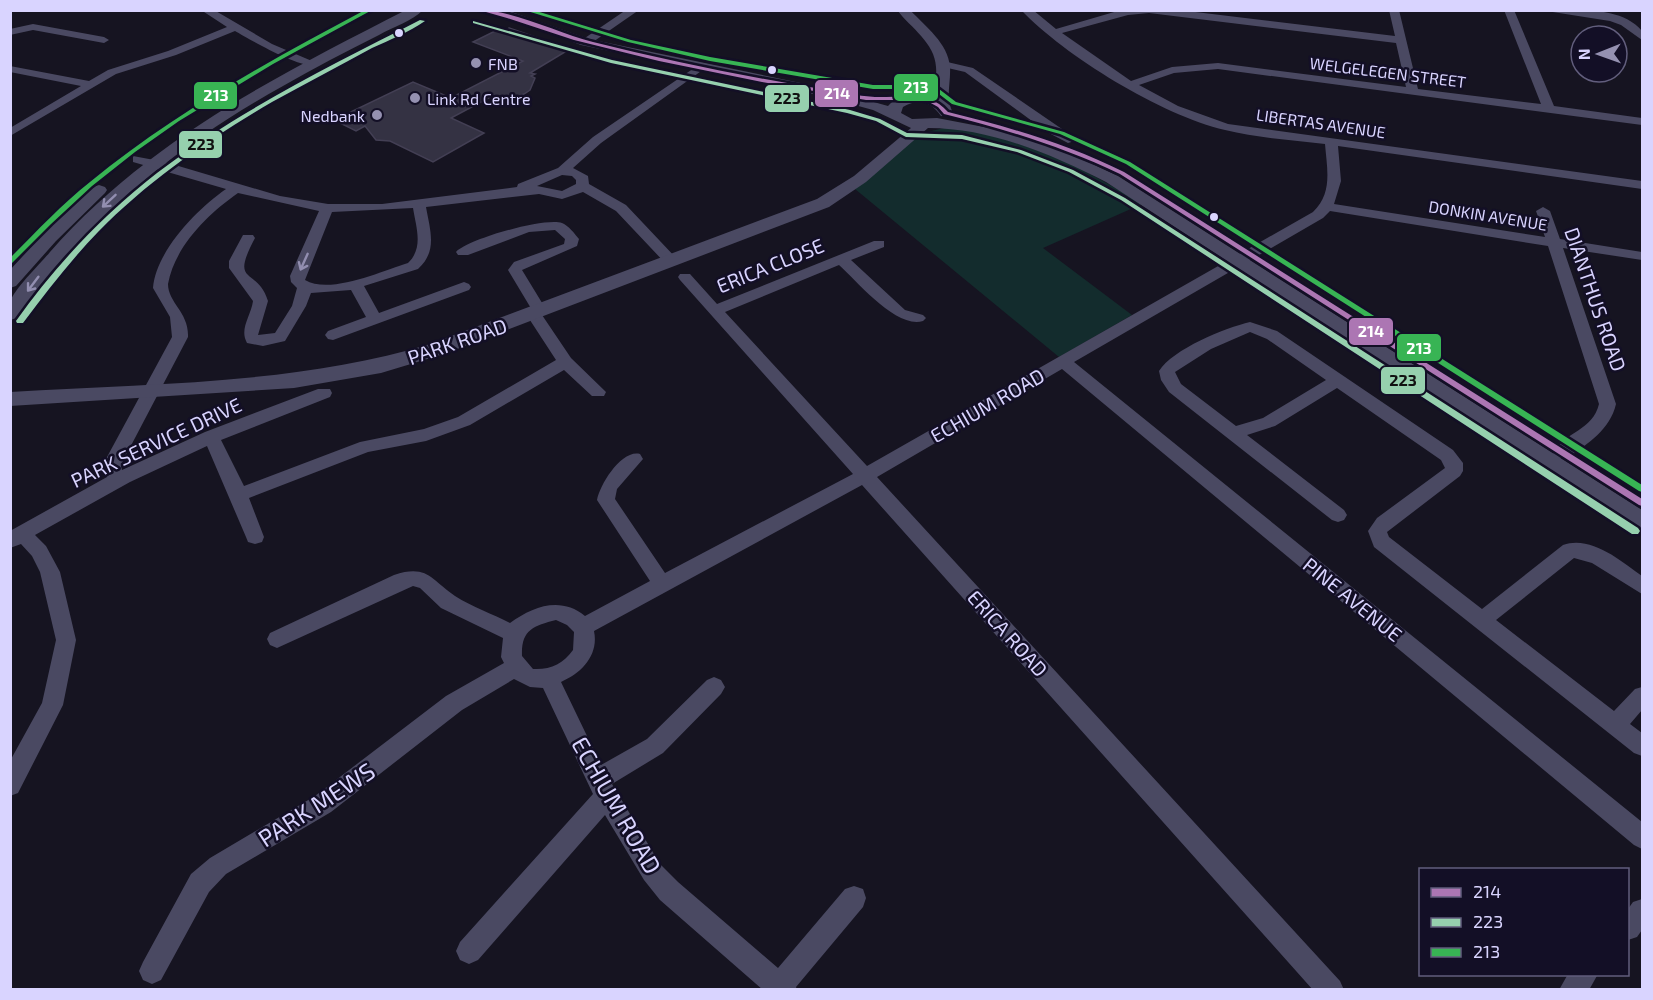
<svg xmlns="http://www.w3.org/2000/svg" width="1653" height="1000" font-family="'Exo 2',sans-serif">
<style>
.green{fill:#132c2d}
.building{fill:#343243;stroke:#433f54;stroke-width:1.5}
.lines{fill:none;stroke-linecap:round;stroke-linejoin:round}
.minor{fill:#4a4962;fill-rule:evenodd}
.tertiary{fill:#4a4962;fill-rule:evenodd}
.bus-1-casing{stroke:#130f26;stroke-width:5}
.bus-2-casing{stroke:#130f26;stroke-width:5}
.bus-3-casing{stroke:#130f26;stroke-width:5}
.bus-1{fill:#ac76b3;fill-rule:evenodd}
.bus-2{fill:#96d0ae;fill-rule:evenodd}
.bus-3{fill:#38b454;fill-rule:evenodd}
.oneway{stroke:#928eb0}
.bus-dot{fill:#d9d4ff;stroke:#130f26;stroke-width:2}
.poi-dot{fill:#9591b1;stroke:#130f26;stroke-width:2}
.labels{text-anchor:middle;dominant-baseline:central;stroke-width:5;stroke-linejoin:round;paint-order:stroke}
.far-poi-label{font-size:16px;fill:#d9d4ff;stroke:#130f26;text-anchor:start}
.far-street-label{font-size:16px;fill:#d9d4ff;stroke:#130f26}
.street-label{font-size:20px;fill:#d9d4ff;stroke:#130f26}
.near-street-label{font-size:24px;fill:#d9d4ff;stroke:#130f26}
.line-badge{stroke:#130f26;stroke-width:2}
.badge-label{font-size:16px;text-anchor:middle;font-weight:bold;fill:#fff}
.pale-badge-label{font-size:16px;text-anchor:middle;font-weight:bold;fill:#111}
</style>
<rect width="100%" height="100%" fill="#161421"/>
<path class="green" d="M948,127C1019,137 1082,166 1142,204L1043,248L1132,315L1059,357L855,189L919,134Z"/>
<path class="building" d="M509,28L570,49L530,73L535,74L531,76L535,78L530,90L524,94L510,98L494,95L451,118L484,133L433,162L390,141L376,140L365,126L356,131L334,120L413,82L451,98L523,61L473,42L499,29L504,31Z"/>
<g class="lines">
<g class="minor">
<path d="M201,10H214L272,44L319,64C307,73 249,39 235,31L176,55L116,74L10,136V128L81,86L10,72V66L89,81L108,70L168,51L227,27Z"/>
<path d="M626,10H639L590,44H582V40Z"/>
<path d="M1021,10H1033L1056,29L1121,10H1179L1395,36L1389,10H1399L1418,89L1541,104L1504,10H1514L1554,106L1642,118V125L1218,69L1174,73L1139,85L1178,106L1228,124L1642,181V189L1338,146L1341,181L1334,204L1545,237L1536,211L1543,207L1550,211L1560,239L1642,252V260L1563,248L1616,404C1610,430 1588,443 1568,458H1556L1553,453C1565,432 1593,430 1599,404L1548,246L1330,211L1323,218L1074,362L1642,822V849L1634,845L1062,369L877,477L1340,981L1344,990H1313L862,485L594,631C599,655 582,673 561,682L601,765L647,739L707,680L714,677L721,680L725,687L721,694L663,753L612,784L660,864L678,882L778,968L845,889L854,886L863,889L866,898L863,907L796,987L797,990H763L660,900L644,880L605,815L478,960L469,964L460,960L456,951L460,942L593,794L543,688L530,687L514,679L462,710L331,812L226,874L209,892L161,980L152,984L143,980L139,971L143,962L191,874L210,858L315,796L446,696L504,663L501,657L503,638L441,608L420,588L413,586L277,648L270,645L267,639L270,633L394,575C428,564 431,580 455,596C472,607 493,614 510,623C533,606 561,596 585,616L650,581L597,500C600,484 622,449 640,454L643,459L617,489L615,499L665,573L853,474L680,280L678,277L680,274H690L717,304L874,241H884V247L851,260L905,310L923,315L926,318L923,321C896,329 858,282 839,265L725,312L867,466L1313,212C1333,193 1327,169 1325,144C1292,140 1257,138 1225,130C1161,115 1065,56 1021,10ZM1149,13L1396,43L1406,87L1218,63L1172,67L1131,81L1062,33L1128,15ZM556,620L567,625L574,632L573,650C563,664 550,670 533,669L522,656C521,630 533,626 556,620Z"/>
<path d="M1540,10C1572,10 1620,5 1642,31V40L1621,25L1610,21Z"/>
<path d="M33,24L104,37L109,40L104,43L33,30L10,35V29Z"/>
<path d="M943,61L973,68L1078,140L1068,143L1047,132L965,72L939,66V62Z"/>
<path d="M700,64L706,67L704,69L601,143L573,168L588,176L589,184L626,205L677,259V265H667L616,211L583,192L562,199L539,194L426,207C430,230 438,251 418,269L364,286L379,313L464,282L469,284L471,287L469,290L333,340L328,339L325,335L328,331L366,317L351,290L311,293L306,306L285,341L263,346L247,343C239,329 251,316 253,301L229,268V261L243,235H253L255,238C229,287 257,266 268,301L258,335L275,333L292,306L297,288L291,282L290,276L319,211L238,193C208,214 175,246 168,284C168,303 189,312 188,337L125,457L121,466L122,470L205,432L318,389H330L332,393L330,397L221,440L244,486L360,442L424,429L458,417L556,360L526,314L532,310L508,270L514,262L564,244L565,239L555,230L529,232L468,255H458L456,252C468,239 545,217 562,223C569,226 574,233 579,239L577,246L522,270L547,311L542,315L571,358L606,392L604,396H592L564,370L470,425L426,441L368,452L249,498L264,537L262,542L255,544L248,542L246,537L207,446L130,482L35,535L46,546L60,572L76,640L63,705L18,793L10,796V761L42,703L56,640L40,572L32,556L21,544L10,548V531L107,477L103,466L107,457L172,337L170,317L153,288C156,251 197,209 226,189L133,162V156L165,162L280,196L328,204H382L517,187L518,184L558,168L593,137ZM562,175L572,176L576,180V184L562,191L537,186ZM413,208C416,227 424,248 408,263C382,271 330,295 305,280L332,212Z"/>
<path d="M1250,322L1277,331L1453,450L1463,463V471L1460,476L1387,532L1389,537L1482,609L1563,545C1591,535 1621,561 1642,576V594L1592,563L1574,558L1496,620L1614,711L1635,689L1642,687V710L1630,724L1642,733V756L1634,753L1374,547L1368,531L1377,518L1445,468L1441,460L1337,388L1275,426L1247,435L1344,510L1347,515L1344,520L1338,522L1332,520L1169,392L1161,380L1159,371C1173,349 1225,328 1250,322ZM1250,332L1267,339L1326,380L1263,418L1236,426L1181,384L1175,372L1211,349Z"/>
<path d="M1642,899V930L1637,937L1628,940V909L1633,902Z"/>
<path d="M1568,974H1598L1589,990H1559Z"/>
</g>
<g class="tertiary">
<path d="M406,10H423C412,21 393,27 379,35C347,51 314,68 283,86C172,148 93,216 17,318L10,320C10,314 9,307 10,302C14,289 41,263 50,252C147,141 277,76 406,10Z"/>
<path d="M486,10H506L589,39L820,87L888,106C899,93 918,92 934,96C934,86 937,77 936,67C935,43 911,28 897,10H910C926,27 948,43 950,67C951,83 945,98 953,113L951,116H941C931,101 918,98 903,107L901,113L912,119L937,118L1010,132L1054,146L1118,176L1642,510V530L1634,527L1106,182C1051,154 990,128 928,128L866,182L829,207L444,354L381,373L294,388L10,406V392C151,383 295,385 430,344L817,199L854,176L911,128L873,110L818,95L581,45Z"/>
<path d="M99,185L105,187L107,190L105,193L56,241L16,286L10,288V270L44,233L93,187Z"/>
</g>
<g class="bus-1-casing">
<path id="bus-1" d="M479,10C513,10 558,33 593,42C668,61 744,76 821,89C839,92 857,96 875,97C901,98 930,90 948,112C1009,127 1068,144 1124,172L1642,499V506L1639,505L1120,174C1063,147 1005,129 944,114L938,107L929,102L921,100H866L762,82L659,61L574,40L507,18Z"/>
</g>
<g class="bus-2-casing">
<g id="bus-2">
<path d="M420,20L425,21C409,32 390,40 372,48C339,66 305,84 272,102C210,138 149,180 98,232C71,260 47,291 23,323H17L16,321C55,266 103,215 157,173C238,111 330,66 420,20Z"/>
<path d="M473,21L612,60L850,110L880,119L907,133L962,135L1021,150L1073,170L1125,198L1638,528L1640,531L1638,534H1632L1121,200L1069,172L1017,152L962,139L906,137L876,121L847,113L611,63L473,23Z"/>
</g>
</g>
<g class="bus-3-casing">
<g id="bus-3">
<path d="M365,10H372L273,64L179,121L135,152L92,186L51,224L10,265V258C36,232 61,205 90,182C174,113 269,61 365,10Z"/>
<path d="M524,10H533L631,40L710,57L873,85H915L939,89L956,102L1064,132L1130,162L1642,485V492L1639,491L1126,164L1060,134L952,104L935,91L915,89H873L710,61L628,42Z"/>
</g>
</g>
<use href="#bus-1" class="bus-1"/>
<use href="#bus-2" class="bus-2"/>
<use href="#bus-3" class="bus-3"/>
</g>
<defs><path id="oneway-shaft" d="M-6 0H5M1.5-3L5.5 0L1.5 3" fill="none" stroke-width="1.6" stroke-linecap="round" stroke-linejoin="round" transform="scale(1.5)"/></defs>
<g class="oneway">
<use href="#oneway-shaft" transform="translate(109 201) rotate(137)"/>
<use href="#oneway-shaft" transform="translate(304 262) rotate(114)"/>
<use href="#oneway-shaft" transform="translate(33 284) rotate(127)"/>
</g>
<g class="bus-dot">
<circle cx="399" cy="33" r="5"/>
<circle cx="772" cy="70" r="5"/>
<circle cx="1214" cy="217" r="5"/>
</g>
<g class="poi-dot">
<circle cx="476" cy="63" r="6"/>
<circle cx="415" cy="98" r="6"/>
<circle cx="377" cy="115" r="6"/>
</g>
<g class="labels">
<g class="far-poi-label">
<text x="488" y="63">FNB</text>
<text x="427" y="98">Link Rd Centre</text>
<text x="365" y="115" text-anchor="end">Nedbank</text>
</g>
<g class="far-street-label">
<text transform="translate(1388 72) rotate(7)">WELGELEGEN STREET</text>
<text transform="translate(1321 123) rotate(8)">LIBERTAS AVENUE</text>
<text transform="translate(1488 215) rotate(9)">DONKIN AVENUE</text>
</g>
<g class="street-label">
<text transform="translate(770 265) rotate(-22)">ERICA CLOSE</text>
<text transform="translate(1596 299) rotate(71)">DIANTHUS ROAD</text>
<text transform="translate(457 341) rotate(-19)">PARK ROAD</text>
<text transform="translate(987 405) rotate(-30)">ECHIUM ROAD</text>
<text transform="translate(156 442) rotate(-25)">PARK SERVICE DRIVE</text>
<text transform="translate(1353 599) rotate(39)">PINE AVENUE</text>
<text transform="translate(1008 633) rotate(48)">ERICA ROAD</text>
</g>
<g class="near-street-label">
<text transform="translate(316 804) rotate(-33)">PARK MEWS</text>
<text transform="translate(617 805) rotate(60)">ECHIUM ROAD</text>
</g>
</g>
<g class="line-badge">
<rect x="893" y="73" width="46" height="29" rx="6" fill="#38b454"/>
<rect x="814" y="79" width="45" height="29" rx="6" fill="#ac76b3"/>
<rect x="193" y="81" width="45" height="29" rx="6" fill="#38b454"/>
<rect x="764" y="84" width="46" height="29" rx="6" fill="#96d0ae"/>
<rect x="178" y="130" width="45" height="29" rx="6" fill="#96d0ae"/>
<rect x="1348" y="317" width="46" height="29" rx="6" fill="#ac76b3"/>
<rect x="1396" y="333" width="46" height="29" rx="6" fill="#38b454"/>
<rect x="1380" y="366" width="46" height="29" rx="6" fill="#96d0ae"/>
</g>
<g class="badge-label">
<text x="916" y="93">213</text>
<text x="837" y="99">214</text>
<text x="216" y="101">213</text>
<text x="1371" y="337">214</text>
<text x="1419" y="354">213</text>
</g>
<g class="pale-badge-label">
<text x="787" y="104">223</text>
<text x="201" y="150">223</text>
<text x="1403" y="386">223</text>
</g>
<rect width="1653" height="1000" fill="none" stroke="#d9d4ff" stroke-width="24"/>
<rect x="1419" y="868" width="210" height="108" fill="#130f26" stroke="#625e7d" stroke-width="1.5"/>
<rect x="1431" y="888" width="30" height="9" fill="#ac76b3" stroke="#625e7d" stroke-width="1.5"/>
<text x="1473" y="898" font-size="18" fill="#d9d4ff">214</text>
<rect x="1431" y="918" width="30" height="9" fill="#96d0ae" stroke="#625e7d" stroke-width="1.5"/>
<text x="1473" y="928" font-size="18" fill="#d9d4ff">223</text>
<rect x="1431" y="948" width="30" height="9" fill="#38b454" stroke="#625e7d" stroke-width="1.5"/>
<text x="1473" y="958" font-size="18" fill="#d9d4ff">213</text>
<g transform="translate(1599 54) rotate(269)"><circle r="28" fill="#130f26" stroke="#625e7d" stroke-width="1.5"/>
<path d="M0-4.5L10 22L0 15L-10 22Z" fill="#9591b1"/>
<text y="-9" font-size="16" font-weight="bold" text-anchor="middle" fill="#d9d4ff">N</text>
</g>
</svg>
